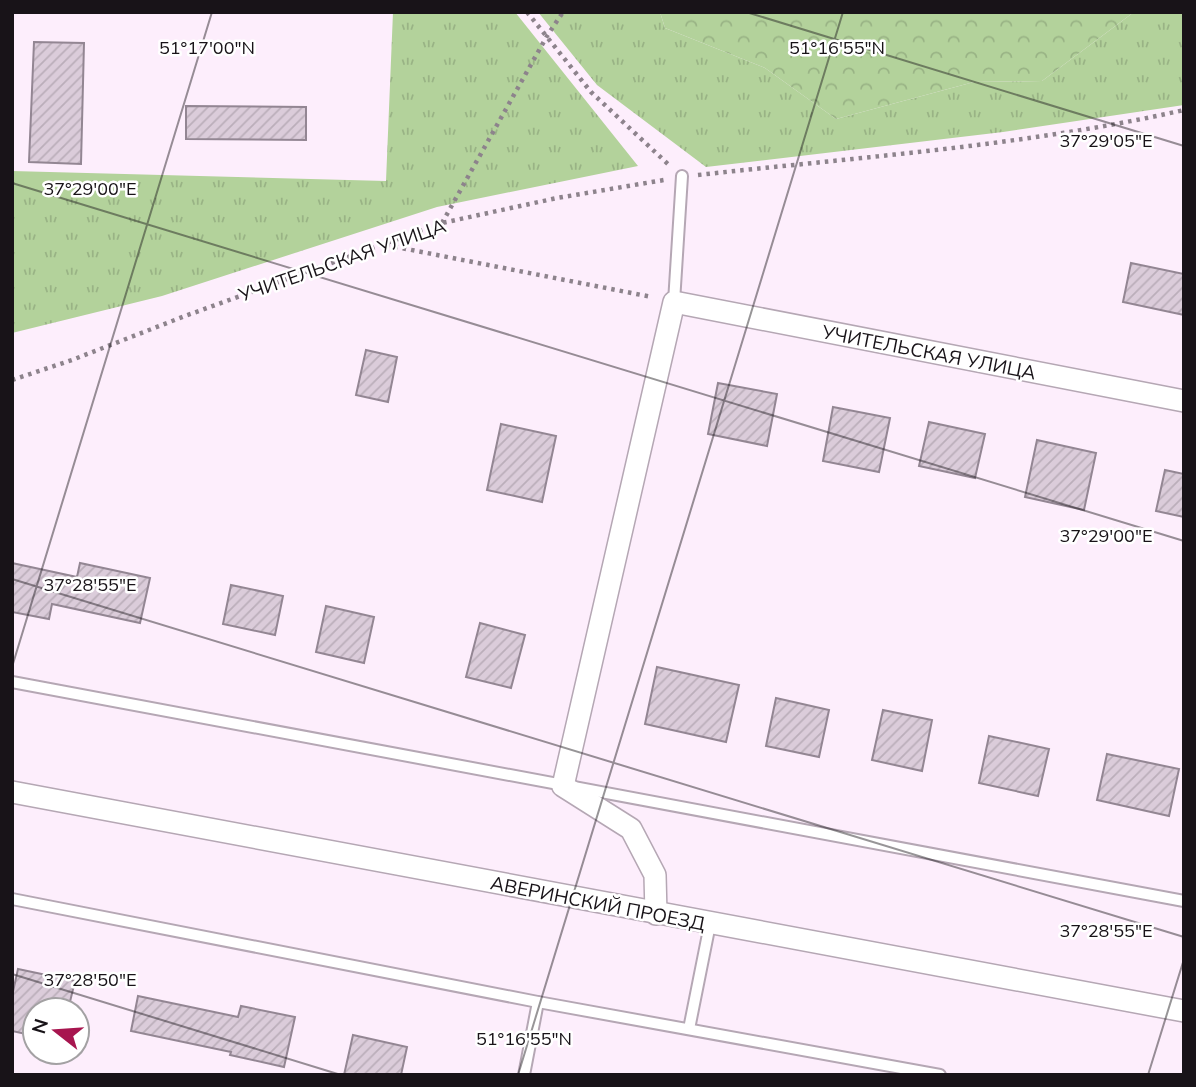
<svg xmlns="http://www.w3.org/2000/svg" width="1196" height="1087" font-family="Mulish,sans-serif">
<style>
.grass{fill:url(#grass-tufts)}
.forest{fill:url(#forest-crowns)}
.building{fill:url(#building-hatch);stroke:#938693;stroke-width:2}
.lines{fill:none;stroke-linecap:round;stroke-linejoin:round}
.lane-casing{stroke:#b5a7b4;stroke-width:14}
.street-casing{stroke:#b5a7b4;stroke-width:24}
.path{stroke:#8d838c;stroke-width:4.5;stroke-dasharray:3.5 5;stroke-linecap:butt}
.lane{stroke:#fff;stroke-width:10}
.street{stroke:#fff;stroke-width:21}
.ticks{fill:none;stroke:#181318;stroke-width:2;stroke-opacity:0.45}
.labels{text-anchor:middle;dominant-baseline:central;stroke-width:5;stroke-linejoin:round;paint-order:stroke}
.street-label{font-size:19px;fill:#181318;stroke:#fff}
.ticks-label{font-size:18px;text-anchor:middle;fill:#181318;stroke:#fff;stroke-width:5;stroke-linejoin:round;paint-order:stroke}
</style>
<defs>
<pattern id="grass-tufts" width="24" height="20" patternUnits="userSpaceOnUse" patternTransform="scale(1.75)"><rect width="24" height="20" fill="#b3d29b"/><path d="M3 7l-1-3M5 7V3M7 7l1-3M15 17l-1-3M17 17v-4M19 17l1-3" fill="none" stroke="#99b385"/></pattern>
<pattern id="forest-crowns" width="20" height="18" patternUnits="userSpaceOnUse" patternTransform="scale(1.75)"><rect width="20" height="18" fill="#b3d29b"/><path d="M2 6a3 3 0 1 1 6 0M12 15a3 3 0 1 1 6 0" fill="none" stroke="#99b385"/></pattern>
<pattern id="building-hatch" width="6" height="6" patternUnits="userSpaceOnUse" patternTransform="scale(1.75)"><rect width="6" height="6" fill="#dbccda"/><path d="M-1 1l2-2M0 6l6-6M5 7l2-2" fill="none" stroke="#bbaeba"/></pattern>
</defs>
<rect width="100%" height="100%" fill="#fdeefc"/>
<g class="grass">
<path d="M393,12H515L638,166L437,207L162,296L12,333V171L386,181Z"/>
<path d="M538,12H660L665,28L765,68L836,119L974,82L1042,81L1134,12H1184V105L1003,132L706,167L597,85Z"/>
</g>
<path class="forest" d="M660,12H1134L1042,81L974,82L836,119L765,68L665,28Z"/>
<g class="building">
<path d="M34,42L84,43L81,164L29,162Z"/>
<path d="M186,106L306,107V140L186,139Z"/>
<path d="M1131,263L1184,274V315L1123,302Z"/>
<path d="M366,350L397,357L388,402L356,395Z"/>
<path d="M718,383L777,394L767,446L708,434Z"/>
<path d="M833,407L890,418L879,472L823,461Z"/>
<path d="M929,422L985,434L975,478L919,466Z"/>
<path d="M501,424L556,436L542,502L487,490Z"/>
<path d="M1037,440L1096,453L1084,510L1025,497Z"/>
<path d="M1165,470L1184,474V517L1156,511Z"/>
<path d="M12,563L77,577L80,563L150,578L140,623L52,604L49,619L12,612Z"/>
<path d="M231,585L283,596L275,635L223,624Z"/>
<path d="M326,606L374,617L364,663L316,652Z"/>
<path d="M480,623L525,635L511,688L466,677Z"/>
<path d="M657,667L739,685L726,742L645,724Z"/>
<path d="M776,698L829,710L819,757L766,746Z"/>
<path d="M883,710L932,720L922,771L872,760Z"/>
<path d="M989,736L1049,749L1038,796L979,783Z"/>
<path d="M1107,754L1179,769L1169,816L1097,800Z"/>
<path d="M18,969L75,981L68,1010H35V1036L12,1031V996Z"/>
<path d="M138,996L238,1017L241,1006L295,1017L284,1067L230,1055L231,1052L131,1031Z"/>
<path d="M353,1035L407,1047L401,1075H344Z"/>
</g>
<g class="lines">
<g class="lane-casing">
<g id="lane">
<path d="M674,302L682,176"/>
<path d="M12,682L1184,901"/>
<path d="M12,899L538,1002L940,1075"/>
<path d="M689,1029L710,924"/>
<path d="M524,1075L538,1002"/>
</g>
</g>
<g class="street-casing">
<g id="street">
<path d="M12,792L1184,1011"/>
<path d="M656,914L655,875L631,829L563,786L674,302L1184,401"/>
</g>
</g>
<g class="path">
<path d="M527,12L591,92L669,165"/>
<path d="M698,175C860,157 1025,146 1184,110"/>
<path d="M442,223L547,36L563,12"/>
<path d="M386,245L652,297"/>
<path d="M12,380L72,360L185,316L442,223L557,198L664,180"/>
</g>
<use href="#lane" class="lane"/>
<use href="#street" class="street"/>
</g>
<path class="ticks" d="M746,12L1184,146M12,183L1184,541M12,579L1184,937M12,667L212,12M12,974L341,1075M518,1075L843,12M1148,1075L1184,959"/>
<g class="labels">
<g class="street-label">
<text transform="translate(342 260) rotate(-19)">УЧИТЕЛЬСКАЯ УЛИЦА</text>
<text transform="translate(929 352) rotate(11)">УЧИТЕЛЬСКАЯ УЛИЦА</text>
<text transform="translate(598 903) rotate(11)">АВЕРИНСКИЙ ПРОЕЗД</text>
</g>
</g>
<g class="ticks-label">
<text x="207" y="54">51°17'00"N</text>
<text x="837" y="54">51°16'55"N</text>
<text x="1106" y="147">37°29'05"E</text>
<text x="90" y="195">37°29'00"E</text>
<text x="1106" y="542">37°29'00"E</text>
<text x="90" y="591">37°28'55"E</text>
<text x="1106" y="937">37°28'55"E</text>
<text x="90" y="986">37°28'50"E</text>
<text x="524" y="1045">51°16'55"N</text>
</g>
<rect width="1196" height="1087" fill="none" stroke="#181318" stroke-width="28"/>
<g transform="translate(56 1031) rotate(287)"><circle r="33" fill="#ffffff" stroke="#a3a1a3" stroke-width="2"/>
<path d="M0-5L12 26L0 18L-12 26Z" fill="#a7154f"/>
<text y="-10" font-size="19" font-weight="bold" text-anchor="middle" fill="#181318">N</text>
</g>
</svg>
